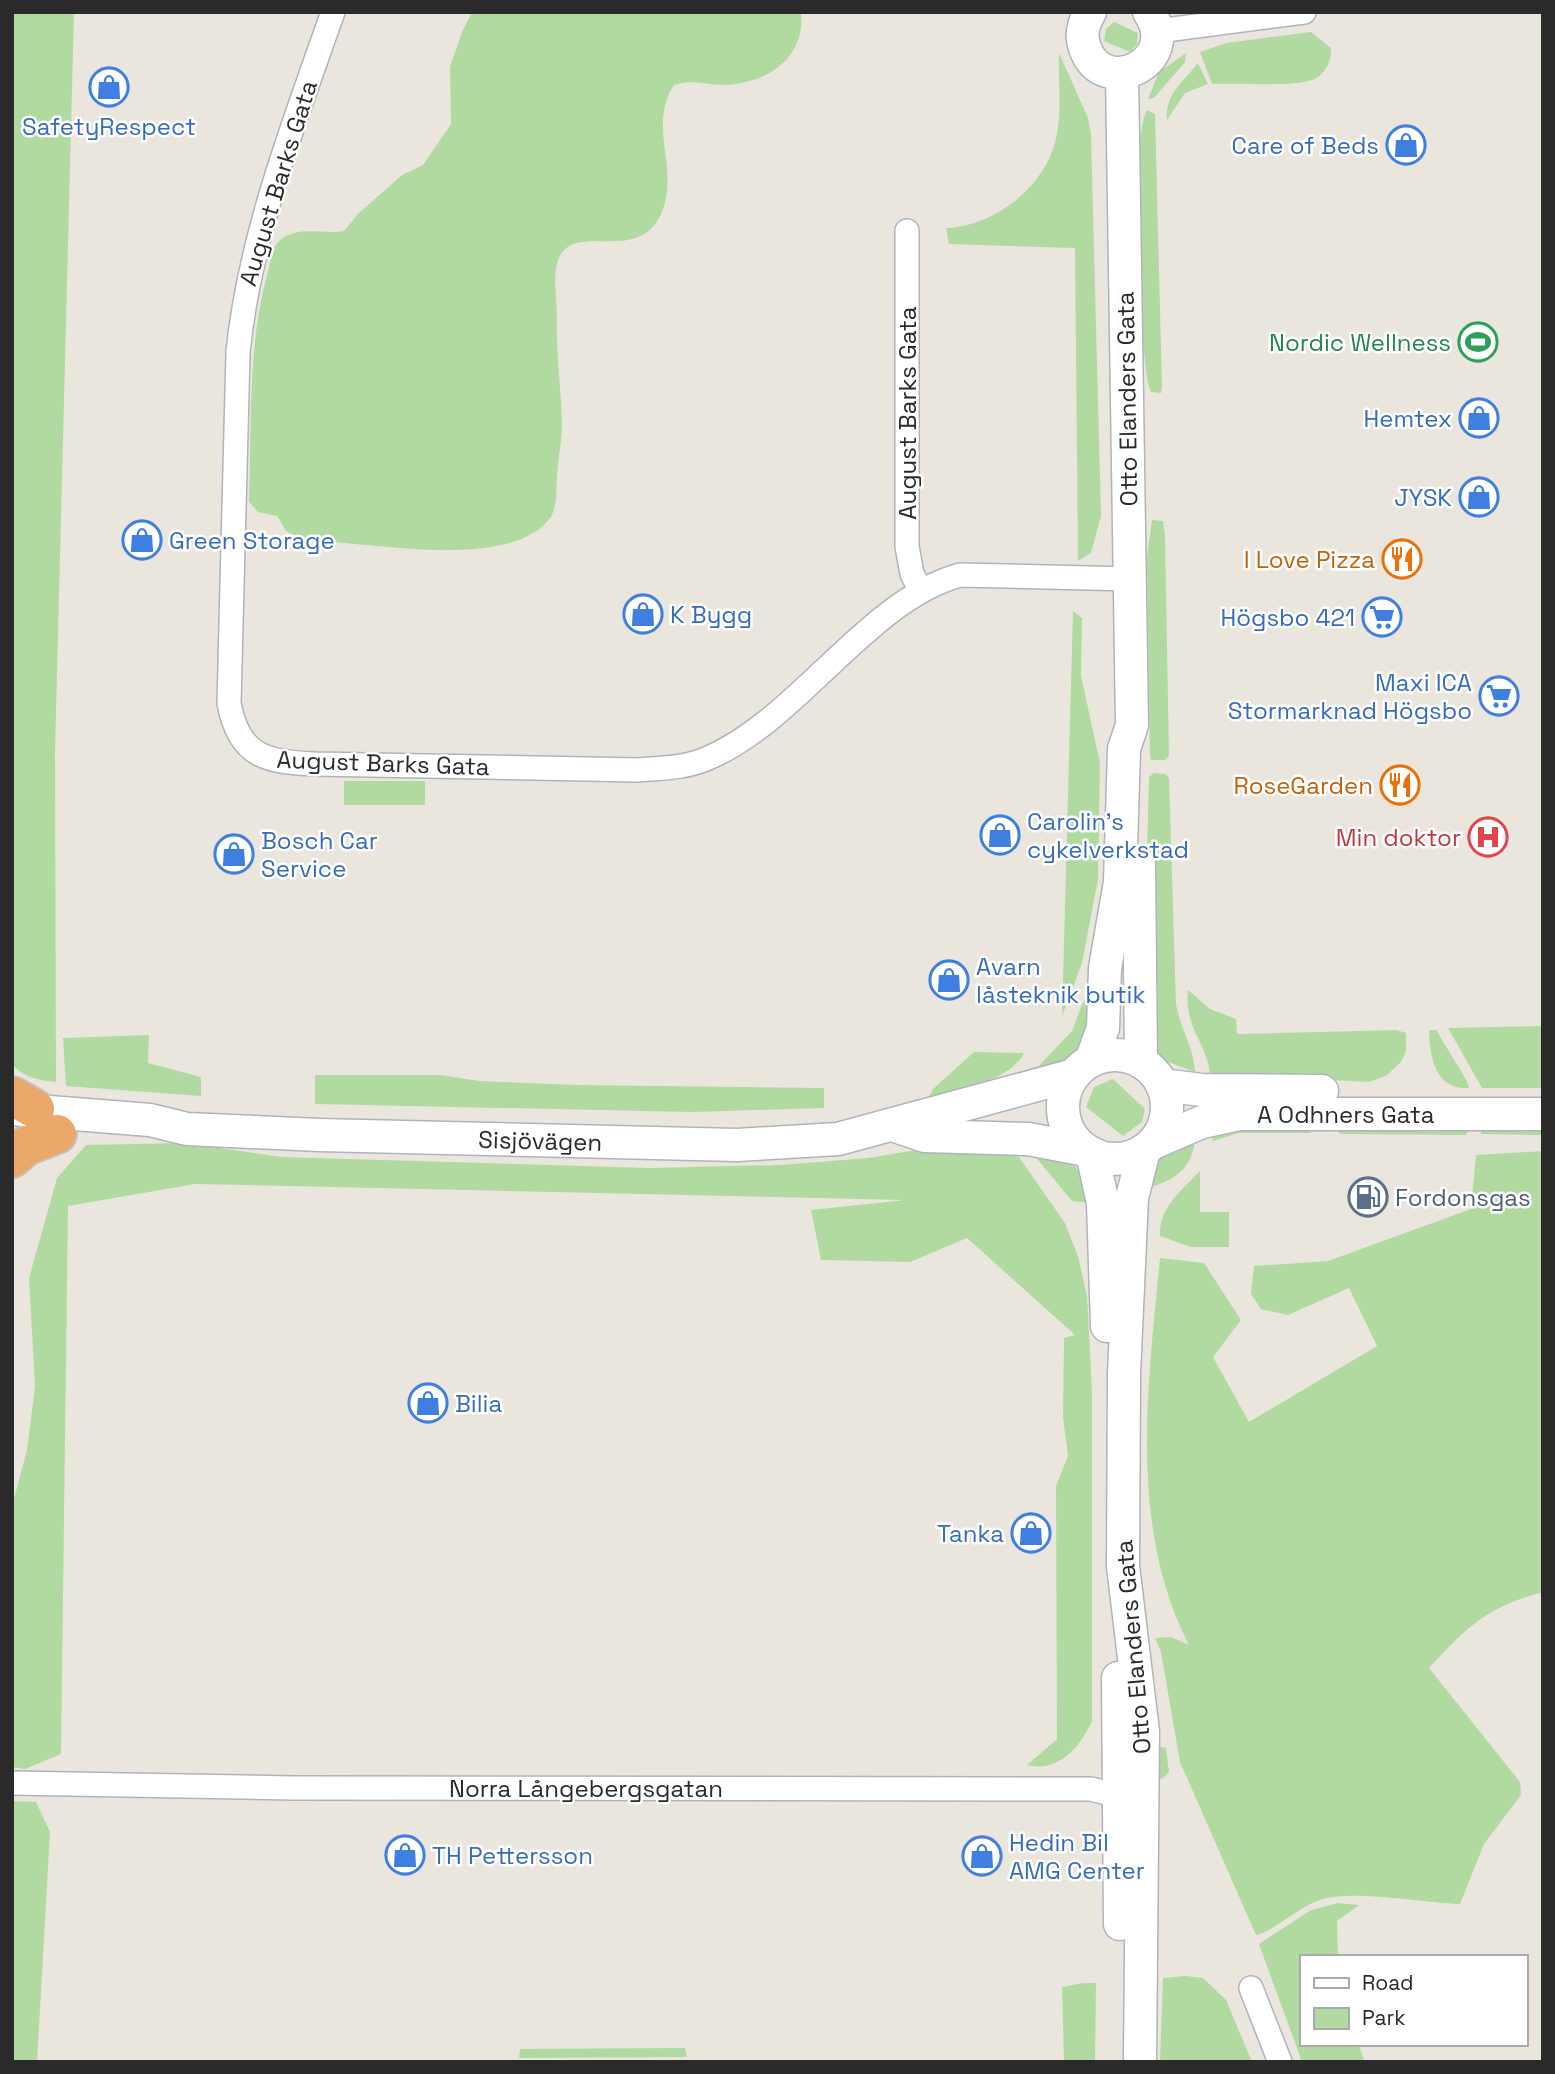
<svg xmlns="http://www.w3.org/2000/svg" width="1555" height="2074" font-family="'Space Grotesk',sans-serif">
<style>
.green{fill:#b1daa1}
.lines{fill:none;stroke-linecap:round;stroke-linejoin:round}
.street-casing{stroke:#b1b3bc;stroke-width:26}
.secondary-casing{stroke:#b1b3bc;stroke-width:35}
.highway-casing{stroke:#c3c3c3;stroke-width:42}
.street{stroke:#fff;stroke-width:23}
.secondary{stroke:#fff;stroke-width:32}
.highway{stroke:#eba868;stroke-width:38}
.labels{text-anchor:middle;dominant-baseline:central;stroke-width:5;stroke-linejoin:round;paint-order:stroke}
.shop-label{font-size:24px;fill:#366cbe;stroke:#fff;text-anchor:start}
.street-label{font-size:24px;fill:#2a2a2a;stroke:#fff}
.leisure-label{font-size:24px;fill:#27864d;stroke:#fff;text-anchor:end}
.food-label{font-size:24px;fill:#c56008;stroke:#fff;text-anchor:end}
.health-label{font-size:24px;fill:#be3a42;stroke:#fff;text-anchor:end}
.service-label{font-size:24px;fill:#4e5e75;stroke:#fff;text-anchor:start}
</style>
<rect width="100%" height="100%" fill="#eae6de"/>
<g class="green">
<path d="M12,12H74L55,752L56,1082C39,1081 23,1077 12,1064Z"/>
<path d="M472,12H801C806,59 766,84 723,85C705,85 693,79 674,85C646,127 683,174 659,218C633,265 568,218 557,264C553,281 557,300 557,317C556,353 561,388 562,423C562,441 558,459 557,476C556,489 558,507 550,518C522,558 430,551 388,547C369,545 303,541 289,533C284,530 281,521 277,516L258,512L249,502C252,426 247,345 268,272C270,265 271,253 275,246C291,223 322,235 344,231L358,214L402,175L423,165L451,124L450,67L462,32Z"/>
<path d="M1114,22L1138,33L1137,44L1130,52L1104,41L1106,29Z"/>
<path d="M1311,32L1331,48C1332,61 1325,75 1312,80C1292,87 1236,83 1212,84L1200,52L1226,43Z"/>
<path d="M1059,53L1088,118L1091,135L1101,516L1091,553L1078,561L1075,248L949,244L946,228C996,226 1048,185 1057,134C1062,108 1058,79 1059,53Z"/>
<path d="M1186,53L1185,62L1154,98L1148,99L1159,72Z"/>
<path d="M1198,63L1208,84L1185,93L1167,120C1164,95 1184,81 1198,63Z"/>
<path d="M1147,110L1155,114L1162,386L1161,393L1151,392L1148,383C1140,342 1129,140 1147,110Z"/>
<path d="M1152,520L1163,521L1165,536L1169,756L1165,760H1151L1150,757L1147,556Z"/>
<path d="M1073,611L1082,618L1081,676L1100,763L1098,879L1082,963L1062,1016Z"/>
<path d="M1154,773L1166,774L1169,778L1176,1004C1180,1028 1194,1048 1195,1072L1163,1060L1153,1044L1145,933L1149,777Z"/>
<rect x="344" y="781" width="81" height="24"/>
<path d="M1090,984C1095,1033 1084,1061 1033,1072L1072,1031Z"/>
<path d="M1188,990L1210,1009L1236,1019L1237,1034L1397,1030L1406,1033V1051L1401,1062L1387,1075L1370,1082L1210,1074C1207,1042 1184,1029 1188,990Z"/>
<path d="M1543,1026V1088H1482L1448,1028Z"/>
<path d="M1429,1030H1437C1442,1043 1469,1080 1469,1088C1435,1090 1430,1058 1429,1030Z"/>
<path d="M149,1035L148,1063L201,1077V1096L66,1086L63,1038Z"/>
<path d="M974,1052L1024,1053C1008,1083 959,1089 929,1097L933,1089Z"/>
<path d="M315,1075H441L479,1081L576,1085L824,1088V1108L693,1112L315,1104Z"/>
<path d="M1113,1079L1145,1109L1142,1122L1123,1136L1086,1107L1094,1087Z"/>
<path d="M1543,1122V1135L1481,1134V1126Z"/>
<path d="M1218,1125L1306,1127L1312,1133H1239L1213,1141L1210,1133Z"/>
<path d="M1332,1127H1469L1466,1135L1341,1134Z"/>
<path d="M1196,1133C1194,1166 1178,1180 1147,1188L1158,1157Z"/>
<path d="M185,1143L281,1157L650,1168L780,1165L868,1158L928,1148L1014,1150L1065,1223L1078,1256L1087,1296L1092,1391V1721C1080,1747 1059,1773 1027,1765L1057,1739L1056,1486L1068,1456L1063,1417L1064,1338L1075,1335L967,1238L910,1262L821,1260L811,1210L905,1200L195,1184L68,1206L61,1754L25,1769L12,1767V1506L27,1450L35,1386L29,1278L57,1178L86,1145Z"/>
<path d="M1543,1151V1592C1487,1607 1467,1627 1429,1668L1520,1782L1521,1795L1484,1844L1460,1904C1422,1903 1358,1890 1323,1899C1298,1906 1274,1932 1256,1935L1180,1762L1161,1652L1155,1638L1171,1637L1189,1645C1128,1527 1148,1385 1160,1258L1204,1263L1241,1320L1213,1357L1249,1422L1377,1346L1349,1288L1288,1315L1261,1309L1251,1294L1254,1266L1328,1261L1471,1209L1476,1155Z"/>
<path d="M1034,1155L1071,1161L1083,1177L1088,1203L1072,1201Z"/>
<path d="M1200,1171V1212H1229V1247H1191L1160,1236C1158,1208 1182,1190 1200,1171Z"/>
<path d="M1156,1746L1166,1748L1169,1772L1162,1779L1156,1778Z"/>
<path d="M12,1801L36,1802L50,1832L37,2062H12Z"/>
<path d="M1338,1903L1359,1905L1337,1921L1338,1957H1301V2044H1358L1365,2062H1302L1259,1944L1311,1910Z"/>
<path d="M1186,1976L1203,1978L1226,2000L1252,2062H1160L1163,1978Z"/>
<path d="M1083,1983H1096L1095,2062H1064L1062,1987Z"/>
<path d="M685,2048L687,2057L519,2058L520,2049Z"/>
</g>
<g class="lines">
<g class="street-casing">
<g id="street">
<path d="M333,12C294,123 250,235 238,352L229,703C239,757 266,762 315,764L638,770C661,768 685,768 706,759C798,721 866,601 960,575L1130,579"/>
<path d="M1158,31L1304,12"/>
<path d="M907,231V546L912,574L921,591"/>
<path d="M12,1783L293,1788L1091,1789L1119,1796L1129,1803"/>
<path d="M1251,1988L1280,2062"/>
</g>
</g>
<g class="secondary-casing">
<g id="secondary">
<path d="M1090,12C1083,24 1080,35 1085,48C1103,100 1183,62 1149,12"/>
<path d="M1139,864L1141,1062"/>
<circle cx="1115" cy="1107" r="52"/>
<path d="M1091,1061L1103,1028L1105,968L1120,882L1124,749L1132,725L1122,73"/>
<path d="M1162,1085L1202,1090L1322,1091"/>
<path id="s1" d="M12,1109L150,1120L187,1129L319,1135L737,1145L838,1139L1074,1075"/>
<path d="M892,1125L925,1136L1028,1139L1086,1150"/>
<path id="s2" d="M1153,1143L1202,1122L1239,1114H1543"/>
<path d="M1092,1153L1103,1203L1107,1326"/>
<path d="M1118,1678L1120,1924"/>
<path d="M1140,2062L1143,1732L1123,1566L1124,1374L1132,1198L1144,1150"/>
</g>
</g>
<g class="highway-casing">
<g id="highway">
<path d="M12,1096L35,1109"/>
<path d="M12,1158L26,1146L57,1134"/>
</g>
</g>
<use href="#street" class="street"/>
<use href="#secondary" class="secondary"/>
<use href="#highway" class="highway"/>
</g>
<defs>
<g id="shop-ring" transform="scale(2.0125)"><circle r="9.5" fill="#fff" stroke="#3f7fe0" stroke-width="1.5"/><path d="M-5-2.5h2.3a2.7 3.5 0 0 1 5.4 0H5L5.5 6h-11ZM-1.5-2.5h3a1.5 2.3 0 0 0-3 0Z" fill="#3f7fe0"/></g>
<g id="stadium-ring" transform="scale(2.0125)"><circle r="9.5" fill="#fff" stroke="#2e9e5b" stroke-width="1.5"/><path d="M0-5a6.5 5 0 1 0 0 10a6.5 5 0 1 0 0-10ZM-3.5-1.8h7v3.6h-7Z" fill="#2e9e5b"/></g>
<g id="restaurant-ring" transform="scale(2.0125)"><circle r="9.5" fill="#fff" stroke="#e8710a" stroke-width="1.5"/><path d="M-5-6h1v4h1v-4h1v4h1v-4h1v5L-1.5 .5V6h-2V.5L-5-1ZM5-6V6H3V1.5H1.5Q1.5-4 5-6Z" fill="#e8710a"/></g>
<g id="supermarket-ring" transform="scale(2.0125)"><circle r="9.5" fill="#fff" stroke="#3f7fe0" stroke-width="1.5"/><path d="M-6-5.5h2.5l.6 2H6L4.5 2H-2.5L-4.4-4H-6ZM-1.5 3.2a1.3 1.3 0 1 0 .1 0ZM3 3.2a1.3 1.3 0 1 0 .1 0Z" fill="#3f7fe0"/></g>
<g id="hospital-ring" transform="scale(2.0125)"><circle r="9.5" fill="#fff" stroke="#e0444e" stroke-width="1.5"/><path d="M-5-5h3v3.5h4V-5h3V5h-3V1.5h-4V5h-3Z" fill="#e0444e"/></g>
<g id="fuel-ring" transform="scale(2.0125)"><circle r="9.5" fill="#fff" stroke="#5c6f8a" stroke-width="1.5"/><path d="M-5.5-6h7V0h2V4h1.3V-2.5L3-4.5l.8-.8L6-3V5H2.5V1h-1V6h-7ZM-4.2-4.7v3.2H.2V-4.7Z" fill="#5c6f8a"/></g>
</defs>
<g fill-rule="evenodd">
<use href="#shop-ring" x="109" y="87"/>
<use href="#shop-ring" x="1406" y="145"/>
<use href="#stadium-ring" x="1478" y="342"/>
<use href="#shop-ring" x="1479" y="418"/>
<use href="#shop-ring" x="1479" y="497"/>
<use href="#shop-ring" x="142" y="540"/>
<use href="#restaurant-ring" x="1402" y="559"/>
<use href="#shop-ring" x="643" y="614"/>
<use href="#supermarket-ring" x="1382" y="617"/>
<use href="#supermarket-ring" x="1499" y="696"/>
<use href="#restaurant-ring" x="1400" y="785"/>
<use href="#shop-ring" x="1000" y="835"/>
<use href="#hospital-ring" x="1488" y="837"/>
<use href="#shop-ring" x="234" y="854"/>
<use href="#shop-ring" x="949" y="980"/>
<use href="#fuel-ring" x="1368" y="1197"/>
<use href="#shop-ring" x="428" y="1403"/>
<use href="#shop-ring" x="1031" y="1533"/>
<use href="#shop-ring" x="405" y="1855"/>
<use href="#shop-ring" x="982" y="1856"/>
</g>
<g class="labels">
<g class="shop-label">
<text x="109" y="126" text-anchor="middle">SafetyRespect</text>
<text x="1379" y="145" text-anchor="end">Care of Beds</text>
<text x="1452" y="418" text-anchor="end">Hemtex</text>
<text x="1452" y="497" text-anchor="end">JYSK</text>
<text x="169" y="540">Green Storage</text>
<text x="670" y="614">K Bygg</text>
<text x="1355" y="617" text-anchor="end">Högsbo 421</text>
<text x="1472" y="682" text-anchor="end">Maxi ICA<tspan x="1472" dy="28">Stormarknad Högsbo</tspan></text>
<text x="1027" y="821">Carolin's<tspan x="1027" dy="28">cykelverkstad</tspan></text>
<text x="261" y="840">Bosch Car<tspan x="261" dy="28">Service</tspan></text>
<text x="976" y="966">Avarn<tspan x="976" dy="28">låsteknik butik</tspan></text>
<text x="455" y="1403">Bilia</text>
<text x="1004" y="1533" text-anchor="end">Tanka</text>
<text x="1009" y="1842">Hedin Bil<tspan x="1009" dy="28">AMG Center</tspan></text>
<text x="432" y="1855">TH Pettersson</text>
</g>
<g class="street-label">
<text transform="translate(278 183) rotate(-73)">August Barks Gata</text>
<text transform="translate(1127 399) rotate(-91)">Otto Elanders Gata</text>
<text transform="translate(907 413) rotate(-90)">August Barks Gata</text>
<text transform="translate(383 763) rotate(2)">August Barks Gata</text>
<text stroke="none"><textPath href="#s2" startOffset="198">A Odhners Gata</textPath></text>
<text stroke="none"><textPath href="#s1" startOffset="530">Sisjövägen</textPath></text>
<text transform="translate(1133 1647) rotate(-95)">Otto Elanders Gata</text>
<text x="586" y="1788">Norra Långebergsgatan</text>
</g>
<g class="leisure-label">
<text x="1451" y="342">Nordic Wellness</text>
</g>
<g class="food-label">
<text x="1375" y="559">I Love Pizza</text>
<text x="1373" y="785">RoseGarden</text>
</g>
<g class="health-label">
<text x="1461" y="837">Min doktor</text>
</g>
<g class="service-label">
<text x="1395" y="1197">Fordonsgas</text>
</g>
</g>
<rect width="1555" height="2074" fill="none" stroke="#2a2a2a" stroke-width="28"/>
<rect x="1300" y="1955" width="228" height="91" fill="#ffffff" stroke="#aaaaaa" stroke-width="2"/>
<rect x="1314" y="1978" width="35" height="10" fill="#ffffff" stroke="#aaaaaa" stroke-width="2"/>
<text x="1362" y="1990" font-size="21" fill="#2a2a2a">Road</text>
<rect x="1314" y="2008" width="35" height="21" fill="#b1daa1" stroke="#aaaaaa" stroke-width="2"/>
<text x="1362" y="2025" font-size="21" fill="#2a2a2a">Park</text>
</svg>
